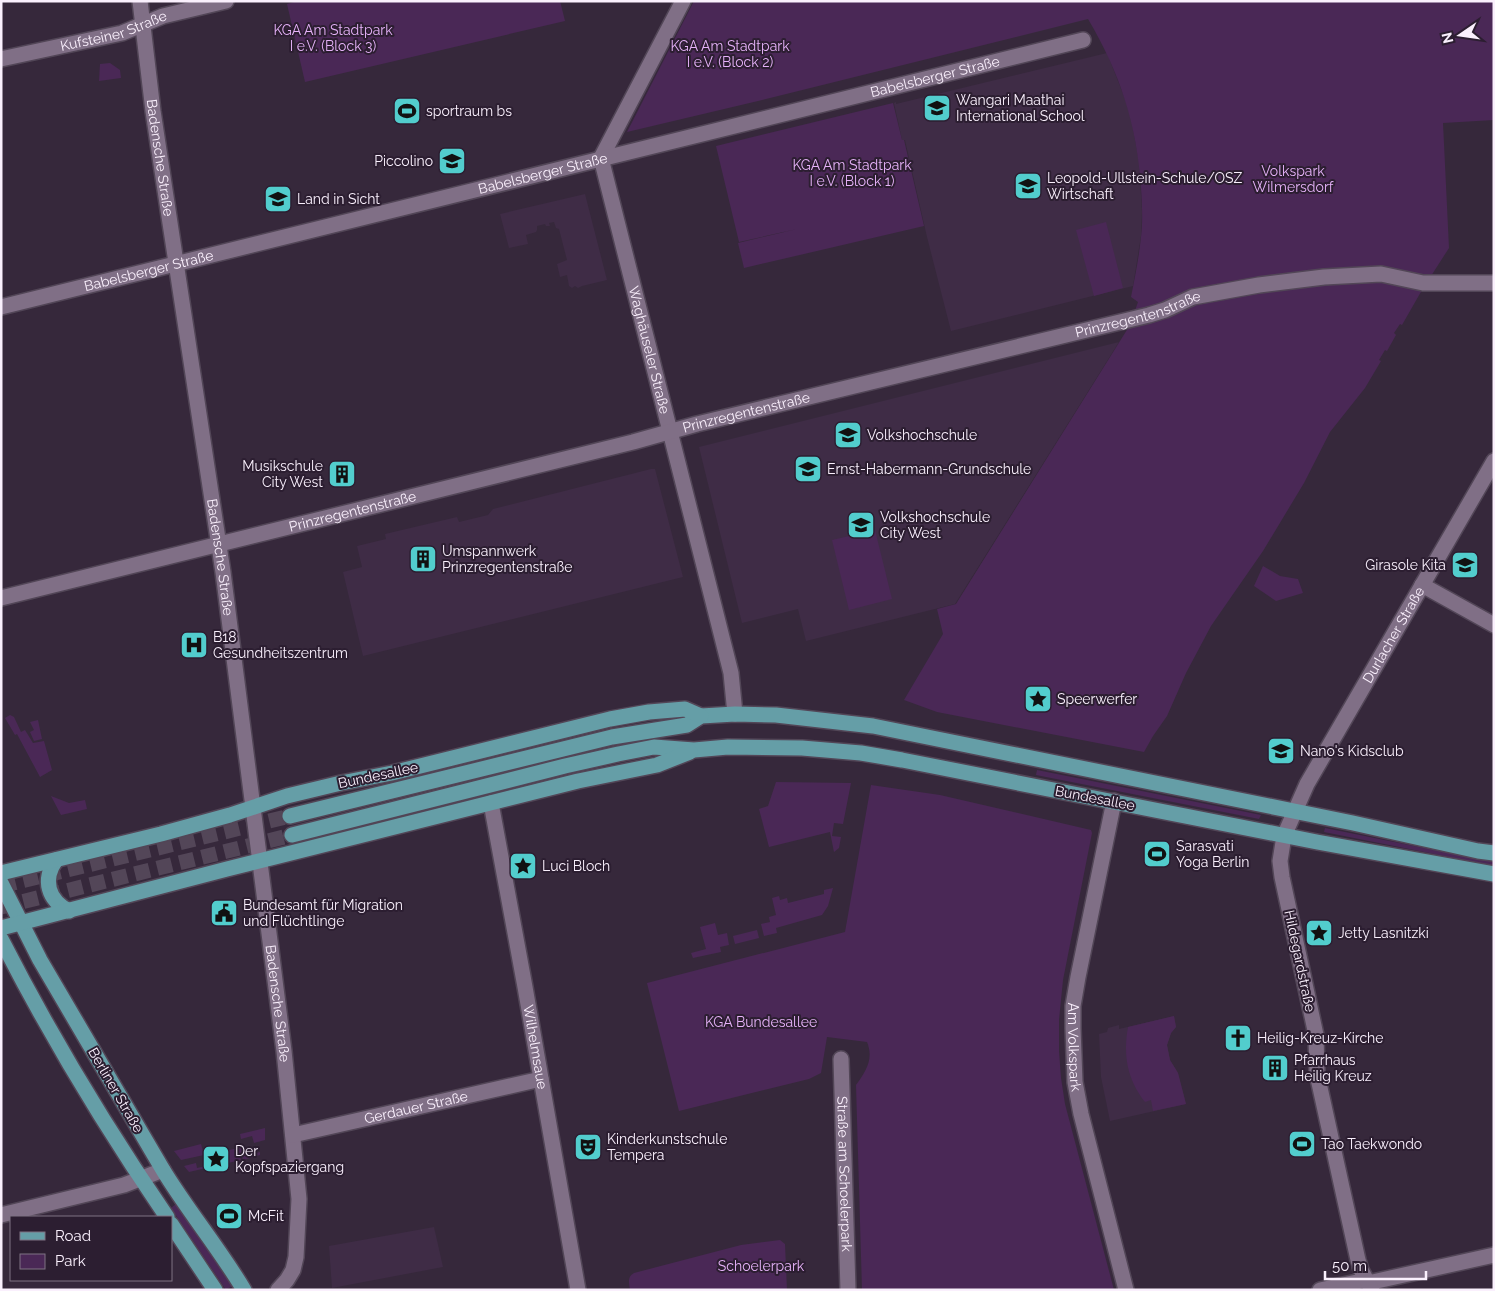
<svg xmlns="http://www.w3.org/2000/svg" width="1495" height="1291" font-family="Raleway,sans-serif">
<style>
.built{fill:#3f2c46}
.green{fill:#4a2856}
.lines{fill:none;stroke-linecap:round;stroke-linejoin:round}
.major-tunnel{stroke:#534658;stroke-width:15;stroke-dasharray:15 8;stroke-linecap:butt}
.minor-casing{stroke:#524657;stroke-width:18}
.major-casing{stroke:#524657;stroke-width:18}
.minor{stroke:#806f86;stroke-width:15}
.major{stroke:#659ea7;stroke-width:15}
.labels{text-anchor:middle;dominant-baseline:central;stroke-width:4;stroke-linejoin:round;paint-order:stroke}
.park-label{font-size:14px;fill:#e6b2f9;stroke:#2c1e31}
.street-label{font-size:14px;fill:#faf0fd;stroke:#2c1e31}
.poi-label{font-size:14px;fill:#faf0fd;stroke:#2c1e31;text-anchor:start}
</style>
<rect width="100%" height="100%" fill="#36283b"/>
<g class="built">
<path d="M1107,53L1126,101L1132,123L1139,161L1142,212L1141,236L1133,286L951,331L927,237L905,140H902L894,103L896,102V104Z"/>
<path d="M585,194L607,280L582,286L578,288L575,286L572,288L569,286L567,275L560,277L557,264L567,260L559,229L556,228L554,222L549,223L550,226H546L545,224L537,226V230L536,232L526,235L528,244L509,248L500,214Z"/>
<path d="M1119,342L955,604L806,641L798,609L742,623L699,447Z"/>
<path d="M651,469H655L683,577L363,656L343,572L362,567L357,546L386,539L385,534L457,517L459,522L488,515L493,509Z"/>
<path d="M1174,1016L1176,1027L1171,1033L1167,1045L1170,1060L1178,1073L1186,1104L1110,1121L1101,1077L1099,1034L1107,1032L1108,1028L1119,1025V1029Z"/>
<path d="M434,1227L443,1267L332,1288L329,1246Z"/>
</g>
<g class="green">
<path d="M297,1H560L565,21L305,82L287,4Z"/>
<path d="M694,1H1494V120L1443,123L1449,248L1422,290L1402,325L1400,324L1394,333L1396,335L1387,351L1385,350L1379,360L1381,361L1365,388L1330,432L1304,483L1263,551L1211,626L1186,673L1167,716L1153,736L1144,752L937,712L904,700L943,634L937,609L956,604L1130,325L1138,302L1131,297C1135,277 1139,257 1141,237C1143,221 1142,204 1141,188C1137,125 1120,73 1088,19L758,101L627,132Z"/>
<path d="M110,63L120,70L121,78L99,81L100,64Z"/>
<path d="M893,103L902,140H904L924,226L744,268L738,243L797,229L739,242L716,146Z"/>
<path d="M1106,222L1123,288L1094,296L1076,230Z"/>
<path d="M875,530L892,599L849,610L832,540Z"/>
<path d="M1263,566L1280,576L1298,579L1303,593L1276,601L1254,586Z"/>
<path d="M10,715L14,717L21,732L25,730L33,743L44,741L52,770L40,777L17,734L15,735L5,718Z"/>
<path d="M38,720L42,739L34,741L30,732L34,730L30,722Z"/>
<path d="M1037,770L1261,815L1259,819L1036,775Z"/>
<path d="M776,782L851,783L843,824L834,823L832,836L841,837L839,848L834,852L830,832L769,847L759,809L768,806Z"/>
<path d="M871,785L940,795L1091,830L1092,833L1063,980L1059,1020V1051L1061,1078L1065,1104L1114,1290H862L856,1085C866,1071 874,1059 867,1042L827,1037L821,1073L809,1079L679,1111L647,983L845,932Z"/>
<path d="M51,796L69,803L85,800L87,809L61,815Z"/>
<path d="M1325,828L1494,862V866L1324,832Z"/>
<path d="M833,888L828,906L822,915L776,928L777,933L764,936L761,924L770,922L769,917L776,915L772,898L779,896L780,900L787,898L788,903L824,894V890Z"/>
<path d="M715,923L718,935L727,933L729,945L720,947L721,952L693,958L691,953L706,949L700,927Z"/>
<path d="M757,930L759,938L735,944L733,936Z"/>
<path d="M1174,1016L1176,1027L1171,1033L1167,1045L1170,1060L1178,1073L1186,1104L1153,1111L1151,1100L1145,1102C1127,1079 1123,1055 1128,1027Z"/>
<path d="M265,1128V1140L254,1143L252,1136L241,1139L240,1134Z"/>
<path d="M201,1144L204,1155L181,1160L174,1151Z"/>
<path d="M242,1147L244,1156L260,1152V1155L243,1160L242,1157H240L241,1160L189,1172L184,1166L196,1163L197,1168L210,1165L208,1155Z"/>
<path d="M176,1204L232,1286L226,1290L171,1208Z"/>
<path d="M780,1240L785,1244L787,1290H630C629,1283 627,1277 634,1273L741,1245Z"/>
</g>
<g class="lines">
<g class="major-tunnel">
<path d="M1,886L290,816"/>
<path d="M1,907L292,835"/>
</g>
<g class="minor-casing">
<g id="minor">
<path id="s1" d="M140,1L153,111L223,572L284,1051L299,1199L296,1257L293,1270L287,1280L278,1290"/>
<path id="s2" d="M683,1L601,158L731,673L735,714"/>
<path id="s3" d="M1,59L122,33L163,16L226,1"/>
<path id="s4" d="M1,307L1083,40"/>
<path d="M1422,585L1494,625"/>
<path id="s5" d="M1,598L633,442L697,424L1149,315L1165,310L1193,297L1259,285L1324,277L1381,274L1423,283H1494"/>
<path id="s6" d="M1114,801L1078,977L1073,1006V1028L1075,1082L1081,1114L1126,1290"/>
<path id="s7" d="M491,803L525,987L578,1290"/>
<path id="s8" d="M841,1059L848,1290"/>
<path id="s9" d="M293,1135L541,1079"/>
<path d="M1,1215L124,1185L163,1170"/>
<path d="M1368,1283L1494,1255"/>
<path d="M1320,1290L1366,1280"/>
<path id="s10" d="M1372,1290L1361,1270L1358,1260L1317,1074L1316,1035L1282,877L1280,861L1284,836L1307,784L1494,461"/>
</g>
</g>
<g class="major-casing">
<g id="major">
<path d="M290,816L612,737L687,725L701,716L735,714L776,715L873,726L1353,823L1478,851L1494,853"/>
<path d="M292,835L565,766L618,754L654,747L694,750L728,747L802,748L861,753L902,760L1317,842L1494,874"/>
<path d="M56,860C42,880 48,900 69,911"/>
<path d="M1,873L161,834L230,815L287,796L341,783L392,773L610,719L649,712L685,709L701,716"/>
<path d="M1,883L40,960L163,1170C188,1211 219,1248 244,1290"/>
<path d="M1,928L227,869L578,781L657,765L690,752"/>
<path d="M1,939C50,1035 106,1128 167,1217"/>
<path d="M171,1224L215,1290"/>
</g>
</g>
<use href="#minor" class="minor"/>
<use href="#major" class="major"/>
</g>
<defs>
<g id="school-square" transform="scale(1.4375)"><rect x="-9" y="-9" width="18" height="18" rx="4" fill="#52cdcd" stroke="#2c1e31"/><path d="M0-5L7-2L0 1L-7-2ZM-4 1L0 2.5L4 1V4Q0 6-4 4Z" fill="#111"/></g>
<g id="stadium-square" transform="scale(1.4375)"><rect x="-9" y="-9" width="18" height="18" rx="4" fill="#52cdcd" stroke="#2c1e31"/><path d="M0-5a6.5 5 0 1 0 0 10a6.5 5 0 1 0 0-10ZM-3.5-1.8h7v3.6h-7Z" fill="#111"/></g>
<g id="university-square" transform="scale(1.4375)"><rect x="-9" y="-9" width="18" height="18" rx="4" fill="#52cdcd" stroke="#2c1e31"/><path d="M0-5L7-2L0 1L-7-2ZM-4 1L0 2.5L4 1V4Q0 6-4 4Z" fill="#111"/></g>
<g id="building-square" transform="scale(1.4375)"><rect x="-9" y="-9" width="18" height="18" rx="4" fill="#52cdcd" stroke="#2c1e31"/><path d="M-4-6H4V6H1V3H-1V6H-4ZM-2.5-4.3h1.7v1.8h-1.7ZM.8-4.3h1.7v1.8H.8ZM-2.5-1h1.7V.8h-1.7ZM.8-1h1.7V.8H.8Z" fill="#111"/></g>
<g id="hospital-square" transform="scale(1.4375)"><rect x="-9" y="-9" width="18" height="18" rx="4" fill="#52cdcd" stroke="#2c1e31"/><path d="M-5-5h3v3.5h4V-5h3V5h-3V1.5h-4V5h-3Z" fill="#111"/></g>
<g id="sight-square" transform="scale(1.4375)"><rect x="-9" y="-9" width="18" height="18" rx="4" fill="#52cdcd" stroke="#2c1e31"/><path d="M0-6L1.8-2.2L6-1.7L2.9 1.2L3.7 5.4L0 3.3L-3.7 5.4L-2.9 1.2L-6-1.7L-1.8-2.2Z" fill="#111"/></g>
<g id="civic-square" transform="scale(1.4375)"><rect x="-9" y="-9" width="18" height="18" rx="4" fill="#52cdcd" stroke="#2c1e31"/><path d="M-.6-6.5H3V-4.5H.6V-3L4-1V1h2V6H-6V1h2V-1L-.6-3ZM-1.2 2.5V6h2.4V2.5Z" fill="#111"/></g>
<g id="church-square" transform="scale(1.4375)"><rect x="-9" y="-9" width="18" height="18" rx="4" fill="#52cdcd" stroke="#2c1e31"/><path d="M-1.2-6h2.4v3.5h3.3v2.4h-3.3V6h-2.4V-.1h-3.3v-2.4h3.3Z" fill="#111"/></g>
<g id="theatre-square" transform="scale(1.4375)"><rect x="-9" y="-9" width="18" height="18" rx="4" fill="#52cdcd" stroke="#2c1e31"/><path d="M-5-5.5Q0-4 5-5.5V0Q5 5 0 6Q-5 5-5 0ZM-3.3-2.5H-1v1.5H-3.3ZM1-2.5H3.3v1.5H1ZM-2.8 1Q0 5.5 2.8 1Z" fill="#111"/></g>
</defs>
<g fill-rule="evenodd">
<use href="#school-square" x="937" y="108"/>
<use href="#stadium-square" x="407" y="111"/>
<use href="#school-square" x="452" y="161"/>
<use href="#school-square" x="1028" y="186"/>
<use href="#school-square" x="278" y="199"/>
<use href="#university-square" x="848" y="435"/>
<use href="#school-square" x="808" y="469"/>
<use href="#building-square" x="342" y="474"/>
<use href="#school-square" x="861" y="525"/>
<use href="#building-square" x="423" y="559"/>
<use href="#school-square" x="1465" y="565"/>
<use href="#hospital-square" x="194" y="645"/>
<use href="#sight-square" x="1038" y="699"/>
<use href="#school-square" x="1281" y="751"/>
<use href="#stadium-square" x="1157" y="854"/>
<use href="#sight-square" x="523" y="866"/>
<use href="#civic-square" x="224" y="913"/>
<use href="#sight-square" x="1319" y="933"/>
<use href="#church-square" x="1238" y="1038"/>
<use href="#building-square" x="1275" y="1068"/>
<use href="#stadium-square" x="1302" y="1144"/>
<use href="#theatre-square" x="588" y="1147"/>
<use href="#sight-square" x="216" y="1159"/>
<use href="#stadium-square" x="229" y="1216"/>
</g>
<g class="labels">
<g class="park-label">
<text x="333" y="30">KGA Am Stadtpark<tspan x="333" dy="16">I e.V. (Block 3)</tspan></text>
<text x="730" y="46">KGA Am Stadtpark<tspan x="730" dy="16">I e.V. (Block 2)</tspan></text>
<text x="852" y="165">KGA Am Stadtpark<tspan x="852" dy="16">I e.V. (Block 1)</tspan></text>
<text x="1293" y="171">Volkspark<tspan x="1293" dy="16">Wilmersdorf</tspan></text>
<text x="761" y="1022">KGA Bundesallee</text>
<text x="761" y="1266">Schoelerpark</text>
</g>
<g class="street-label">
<text stroke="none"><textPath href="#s3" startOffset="116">Kufsteiner Straße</textPath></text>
<text stroke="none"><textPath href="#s4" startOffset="962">Babelsberger Straße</textPath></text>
<text stroke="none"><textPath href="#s1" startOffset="158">Badensche Straße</textPath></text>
<text stroke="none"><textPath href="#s4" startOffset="558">Babelsberger Straße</textPath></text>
<text stroke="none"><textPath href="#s4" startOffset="152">Babelsberger Straße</textPath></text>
<text stroke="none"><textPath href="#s5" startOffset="1172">Prinzregentenstraße</textPath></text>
<text stroke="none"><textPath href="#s2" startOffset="375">Waghäuseler Straße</textPath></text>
<text stroke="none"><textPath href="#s5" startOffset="768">Prinzregentenstraße</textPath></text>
<text stroke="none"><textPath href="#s5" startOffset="362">Prinzregentenstraße</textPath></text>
<text stroke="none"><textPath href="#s1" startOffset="562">Badensche Straße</textPath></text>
<text stroke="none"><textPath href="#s10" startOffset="695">Durlacher Straße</textPath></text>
<text transform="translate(378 775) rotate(-12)">Bundesallee</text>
<text transform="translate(1095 798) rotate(11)">Bundesallee</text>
<text transform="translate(1300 961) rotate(78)">Hildegardstraße</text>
<text stroke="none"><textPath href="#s1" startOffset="1012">Badensche Straße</textPath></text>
<text stroke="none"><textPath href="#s7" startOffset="248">Wilhelmsaue</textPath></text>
<text stroke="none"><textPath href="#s6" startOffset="250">Am Volkspark</textPath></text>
<text transform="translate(116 1090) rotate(60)">Berliner Straße</text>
<text stroke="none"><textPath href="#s9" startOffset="126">Gerdauer Straße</textPath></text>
<text stroke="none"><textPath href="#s8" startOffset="115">Straße am Schoelerpark</textPath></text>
</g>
<g class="poi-label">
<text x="956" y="100">Wangari Maathai<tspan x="956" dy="16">International School</tspan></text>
<text x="426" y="111">sportraum bs</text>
<text x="433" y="161" text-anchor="end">Piccolino</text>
<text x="1047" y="178">Leopold-Ullstein-Schule/OSZ<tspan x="1047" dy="16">Wirtschaft</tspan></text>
<text x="297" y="199">Land in Sicht</text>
<text x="867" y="435">Volkshochschule</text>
<text x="323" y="466" text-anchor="end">Musikschule<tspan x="323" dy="16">City West</tspan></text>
<text x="827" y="469">Ernst-Habermann-Grundschule</text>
<text x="880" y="517">Volkshochschule<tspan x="880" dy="16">City West</tspan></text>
<text x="442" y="551">Umspannwerk<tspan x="442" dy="16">Prinzregentenstraße</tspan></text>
<text x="1446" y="565" text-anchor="end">Girasole Kita</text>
<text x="213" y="637">B18<tspan x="213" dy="16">Gesundheitszentrum</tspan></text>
<text x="1057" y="699">Speerwerfer</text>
<text x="1300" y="751">Nano's Kidsclub</text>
<text x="1176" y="846">Sarasvati<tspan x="1176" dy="16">Yoga Berlin</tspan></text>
<text x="542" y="866">Luci Bloch</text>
<text x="243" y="905">Bundesamt für Migration<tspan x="243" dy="16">und Flüchtlinge</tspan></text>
<text x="1338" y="933">Jetty Lasnitzki</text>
<text x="1257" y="1038">Heilig-Kreuz-Kirche</text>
<text x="1294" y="1060">Pfarrhaus<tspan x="1294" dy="16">Heilig Kreuz</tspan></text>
<text x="607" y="1139">Kinderkunstschule<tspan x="607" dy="16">Tempera</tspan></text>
<text x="1321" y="1144">Tao Taekwondo</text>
<text x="235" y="1151">Der<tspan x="235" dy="16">Kopfspaziergang</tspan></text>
<text x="248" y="1216">McFit</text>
</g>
</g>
<rect width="1495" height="1291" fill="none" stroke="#faf0fd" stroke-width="5"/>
<rect x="10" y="1216" width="162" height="65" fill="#2c1e31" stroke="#7e7283"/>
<rect x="20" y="1232" width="25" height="8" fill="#659ea7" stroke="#7e7283"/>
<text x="55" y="1241" font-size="15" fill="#faf0fd">Road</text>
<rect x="20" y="1254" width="25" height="15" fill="#4a2856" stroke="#7e7283"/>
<text x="55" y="1266" font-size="15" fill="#faf0fd">Park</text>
<g transform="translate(1460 35) rotate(257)" stroke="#2c1e31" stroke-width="4" paint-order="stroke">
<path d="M0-4L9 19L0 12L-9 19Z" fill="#faf0fd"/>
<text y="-8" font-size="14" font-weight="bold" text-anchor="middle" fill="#faf0fd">N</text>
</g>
<path d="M1325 1271v8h101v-8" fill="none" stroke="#faf0fd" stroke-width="2.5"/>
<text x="1332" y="1271" font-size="15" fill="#faf0fd" stroke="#2c1e31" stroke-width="4" paint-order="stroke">50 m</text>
</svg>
